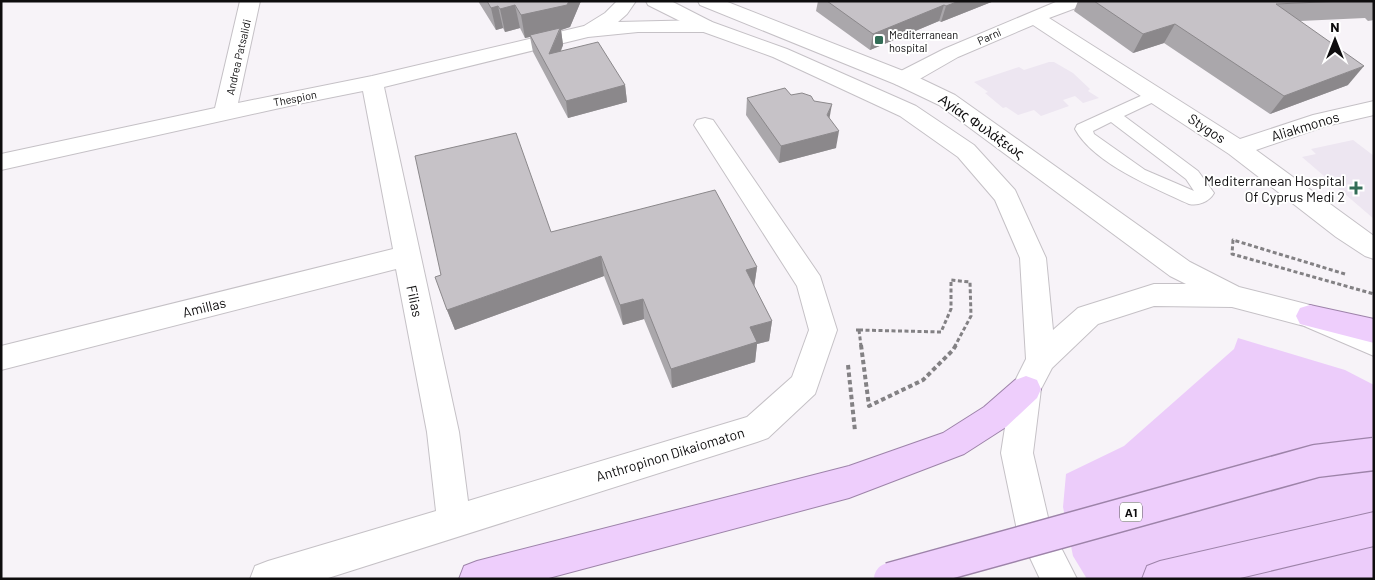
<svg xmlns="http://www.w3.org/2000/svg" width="1375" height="580" font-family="Barlow,sans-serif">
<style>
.built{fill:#ede6f1}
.green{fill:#ecccfa}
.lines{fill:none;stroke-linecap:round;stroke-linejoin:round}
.service-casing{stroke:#c5c1c6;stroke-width:2}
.minor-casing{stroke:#c5c1c6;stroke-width:2}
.secondary-casing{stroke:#c5c1c6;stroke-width:2}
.trunk-casing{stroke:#9d83a9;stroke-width:2}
.path-far1{stroke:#838184;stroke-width:3;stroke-dasharray:4 2.5;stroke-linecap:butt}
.path{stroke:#838184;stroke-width:4;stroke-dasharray:4.5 3;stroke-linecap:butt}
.service{fill:#fff;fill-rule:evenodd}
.minor{fill:#fff;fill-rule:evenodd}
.secondary{fill:#fff;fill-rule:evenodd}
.trunk{fill:#eecefc;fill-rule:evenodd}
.trunk-bridge-casing{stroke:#9d83a9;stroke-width:35;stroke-linecap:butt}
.trunk-bridge{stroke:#eecefc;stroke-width:32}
.wall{fill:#aaa7ab}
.shaded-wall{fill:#8b888b}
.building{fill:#c6c2c7;stroke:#8b888b}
.poi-dot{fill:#326c56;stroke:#fff;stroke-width:2}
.labels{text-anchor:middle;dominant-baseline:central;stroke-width:4;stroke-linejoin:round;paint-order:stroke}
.far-poi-label{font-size:11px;fill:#0e0d0e;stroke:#fff;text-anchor:start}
.far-street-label{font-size:11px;fill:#0e0d0e;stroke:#fff}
.shield{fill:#fff;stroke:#565656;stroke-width:1}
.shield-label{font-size:12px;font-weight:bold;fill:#0e0d0e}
.street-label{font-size:14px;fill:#0e0d0e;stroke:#fff}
.poi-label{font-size:14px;fill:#0e0d0e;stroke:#fff;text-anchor:end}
</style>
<rect width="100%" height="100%" fill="#f7f3f8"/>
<g class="built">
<path d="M1049,62H1054L1073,73L1090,89L1088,91L1099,98L1083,103L1075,96L1063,100L1069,106L1041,116L1034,110L1018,115L1006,107L1003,108L985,93L988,92L974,82L1019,67L1024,70Z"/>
<path d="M1353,140L1374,156V219L1302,157L1316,154L1311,149Z"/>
</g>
<path class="green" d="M1238,338L1345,370L1374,385V579H1087L1073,556L1063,507L1066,474L1124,446L1234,349Z"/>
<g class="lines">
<g class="service-casing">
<path id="service" d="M1156,89L1162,90L1164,94L1162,98L1124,116L1198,171L1214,193C1209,202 1198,206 1189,204C1154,188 1093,163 1075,129L1077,125ZM1111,122L1186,179L1194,191L1145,170L1094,134L1093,131Z"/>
</g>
<g class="minor-casing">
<g id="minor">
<path d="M240,1H260L238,103L372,76L584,26L605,13L617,1H636L627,14L618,22L705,20L712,22L715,26L712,30L705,32H638L588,37L384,87L459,432L468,501L747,417L792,377L809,330L797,286L694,125L697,120L705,118L713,120L820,276L837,330L815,394L768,438L757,442L325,579H250L255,566L268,561L436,511L427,432L396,269L1,370V346L393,249L363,91L298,104L1,170V154L215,108Z"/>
<path d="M1058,1H1086L1084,5L1049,18L1240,139L1313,115L1374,101V115L1326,126L1256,150L1374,236V259L1365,256L1336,237L1229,154L1033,25L958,57L911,84L903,86L895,84L892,79L895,74L944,49Z"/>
</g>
</g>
<g class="secondary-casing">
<path id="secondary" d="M646,1H671L712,22L787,49L916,106L974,145L1015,190L1046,258L1053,330L1078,308L1154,284H1186L1170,276L939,105L895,84L700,5L698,1H725L911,74L955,95L1190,262L1239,287L1310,305L1374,331V356L1304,326L1232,307L1154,306L1098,324L1052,368L1041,389L1033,453L1050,526L1077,579H1040L1017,530L1001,453L1011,389L1026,359L1020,258L995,200L958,157L900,116L773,57L698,30L648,5Z"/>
</g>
<g class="trunk-casing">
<g id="trunk">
<path d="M1310,305L1374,319V343L1300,324L1296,316L1300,308Z"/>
<path d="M1026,376L1037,380L1041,389L1037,398L1006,427L964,454L849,498L545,579H459L464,566L477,561L849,466L943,433L984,407L1015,380Z"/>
<path d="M1374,512V546L1236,579H1142L1147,566L1160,561Z"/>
</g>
</g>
<g class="path-far1">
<path d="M1345,274L1233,240L1232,254L1374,294"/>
<path d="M856,330H859"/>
<path d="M859,330L941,332L951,309V280L970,282L971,316L955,346"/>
<path d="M859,330L861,346"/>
</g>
<g class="path">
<path d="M861,345L869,406L923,380L953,350L956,345"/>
<path d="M848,365L855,431"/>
</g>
<use href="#service" class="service"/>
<use href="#minor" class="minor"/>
<use href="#secondary" class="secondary"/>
<use href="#trunk" class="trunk"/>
<g class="trunk-bridge-casing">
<path id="trunk-bridge" d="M890,579L1316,461L1374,454"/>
</g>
<use href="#trunk-bridge" class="trunk-bridge"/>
</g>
<g class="wall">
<path d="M478,1H581L570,27L561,30L563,45L561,51L625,85L627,102L568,118L533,52L530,37L525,38L520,28L505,32L503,28L496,30Z"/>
<path d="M818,1H994L941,22L939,21L870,50L816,11Z"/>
<path d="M1078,1H1374V20L1368,21L1365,18L1300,21L1348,85L1270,114L1164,43L1133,53L1074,11Z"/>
<path d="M747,98L814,101L829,118L836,148L779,163L746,115Z"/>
<path d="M551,232L757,267L754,286L772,321L769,341L757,344L755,362L672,388L644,319L623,325L604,276L455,330L447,310Z"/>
</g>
<g class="shaded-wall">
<path d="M569,1H581L570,27L561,30L563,45L552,71L549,54L560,30L525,38L521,15Z"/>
<path d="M959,1H994L941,22L946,6Z"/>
<path d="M515,5L520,28L505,32L500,9Z"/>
<path d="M944,5L939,21L870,50L873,34Z"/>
<path d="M498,6L503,28L496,30L491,8Z"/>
<path d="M1175,24L1164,43L1133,53L1143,34Z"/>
<path d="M1364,66L1348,85L1270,114L1284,96Z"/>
<path d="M625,85L627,102L568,118L566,101Z"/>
<path d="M832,104L829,121L827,115Z"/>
<path d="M839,131L836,148L779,163L781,146Z"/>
<path d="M601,256L604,276L455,330L447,310Z"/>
<path d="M757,267L754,288L746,270Z"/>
<path d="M643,299L644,319L623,325L620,305Z"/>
<path d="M772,321L769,341L757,344L755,362L672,388L671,369L750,327Z"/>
</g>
<g class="building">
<path d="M487,1H569L567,5L521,15L515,5L500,9L498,6L491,8Z"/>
<path d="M827,1H959L946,6L944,5L873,34Z"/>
<path d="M1094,1H1344L1276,4L1364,66L1284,96L1175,24L1143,34Z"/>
<path d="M560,28L549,54L598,42L625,85L566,101L530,35Z"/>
<path d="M785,88L791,95L802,93L811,96L814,101L832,104L827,115L839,131L781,146L747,98Z"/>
<path d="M516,133L551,232L715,190L757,267L746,270L772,321L750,327L757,342L671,369L643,299L620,305L601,256L447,310L435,277L441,275L415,156Z"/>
</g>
<g class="poi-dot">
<rect x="874" y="35" width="10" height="10" rx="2.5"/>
<path d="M1353.5 180.5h5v5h5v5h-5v5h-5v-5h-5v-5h5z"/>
</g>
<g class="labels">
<g class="far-poi-label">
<text x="889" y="34">Mediterranean<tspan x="889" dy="13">hospital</tspan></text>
</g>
<g class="far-street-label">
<text transform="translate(989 36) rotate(-24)">Parni</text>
<text transform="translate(238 57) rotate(-77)">Andrea Patsalidi</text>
<text transform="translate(295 98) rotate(-11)">Thespion</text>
</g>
<rect class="shield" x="1120" y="502.5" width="22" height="19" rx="4"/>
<g class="shield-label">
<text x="1131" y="512">A1</text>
</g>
<g class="street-label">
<text transform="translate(982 126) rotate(35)">Αγίας Φυλάξεως</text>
<text transform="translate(1305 126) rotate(-17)">Aliakmonos</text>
<text transform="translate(1207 128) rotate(33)">Stygos</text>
<text transform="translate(415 301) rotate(78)">Filias</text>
<text transform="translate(204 307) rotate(-14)">Amillas</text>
<text transform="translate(670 454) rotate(-17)">Anthropinon Dikaiomaton</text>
</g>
<g class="poi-label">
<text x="1345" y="180">Mediterranean Hospital<tspan x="1345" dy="16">Of Cyprus Medi 2</tspan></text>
</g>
</g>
<rect width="1375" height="580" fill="none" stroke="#0e0d0e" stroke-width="5"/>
<g transform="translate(1335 40)" stroke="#ffffff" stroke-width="4" paint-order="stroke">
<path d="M0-4L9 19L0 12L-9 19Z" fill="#0e0d0e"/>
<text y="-8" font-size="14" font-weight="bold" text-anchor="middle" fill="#0e0d0e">N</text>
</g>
</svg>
